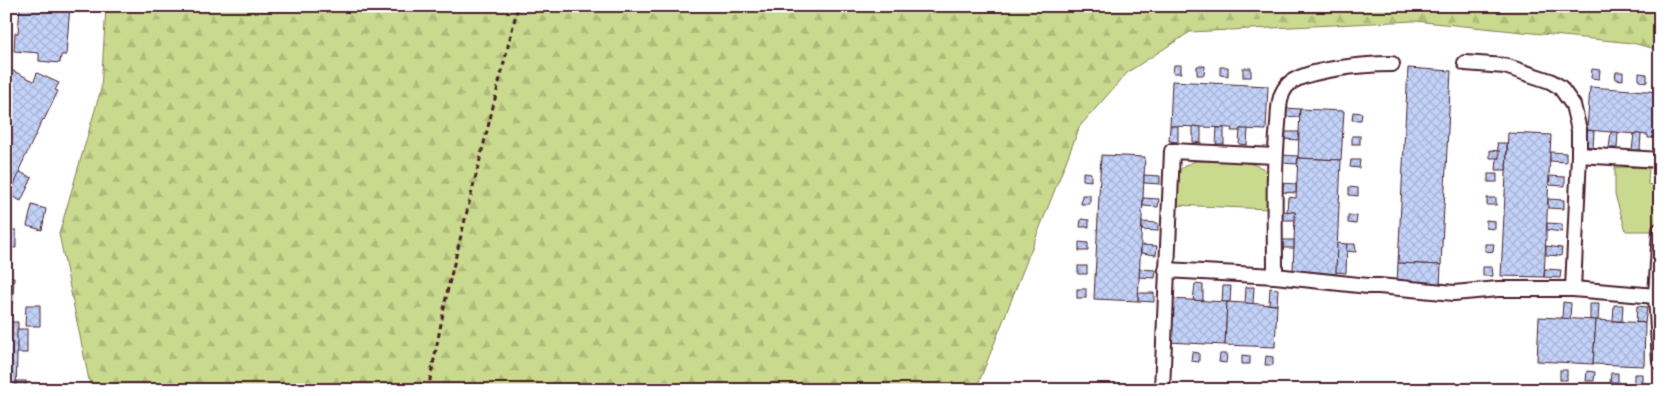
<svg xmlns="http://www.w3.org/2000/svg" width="1666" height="396" font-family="'Indie Flower',sans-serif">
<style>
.forest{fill:url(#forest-firs);stroke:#8a7c5c}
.park{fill:#c9d98d;stroke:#8a7c5c}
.building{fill:url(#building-cross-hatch);stroke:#4a1f2b}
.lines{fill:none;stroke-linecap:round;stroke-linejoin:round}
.lane-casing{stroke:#4a1f2b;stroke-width:18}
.path{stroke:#4a1f2b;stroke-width:3;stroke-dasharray:5 4;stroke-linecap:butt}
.lane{stroke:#fff;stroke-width:14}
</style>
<defs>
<pattern id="forest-firs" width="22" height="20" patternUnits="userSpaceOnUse" patternTransform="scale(1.25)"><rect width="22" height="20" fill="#c9d98d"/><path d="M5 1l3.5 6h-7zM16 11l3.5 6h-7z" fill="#aeba7a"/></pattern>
<pattern id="building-cross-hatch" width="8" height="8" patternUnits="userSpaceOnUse" patternTransform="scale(1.25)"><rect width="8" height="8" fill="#c2d2f8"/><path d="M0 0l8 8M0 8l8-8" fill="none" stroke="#a8b4d5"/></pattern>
</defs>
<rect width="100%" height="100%" fill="#fff"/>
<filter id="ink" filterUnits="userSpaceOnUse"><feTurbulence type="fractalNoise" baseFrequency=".02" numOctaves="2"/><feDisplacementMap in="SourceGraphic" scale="10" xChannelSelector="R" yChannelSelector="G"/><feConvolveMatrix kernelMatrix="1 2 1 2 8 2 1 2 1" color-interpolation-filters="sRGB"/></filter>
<g filter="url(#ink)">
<path class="forest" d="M106,6H1593L1660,13V50L1632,43L1414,21L1190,32L1128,72L1080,126L979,382L972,390H91L59,234L101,89Z"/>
<g class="park">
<path d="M1197,161C1215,162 1264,157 1270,177C1273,186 1270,199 1270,209L1174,205C1176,184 1172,166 1197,161Z"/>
<path d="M1615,167L1649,168L1648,184L1658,187L1656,231H1626L1615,195Z"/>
</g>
<g class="building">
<path d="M20,6H70L66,55H61L60,63L39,61V53L14,51L15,33H18Z"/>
<path d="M1174,65H1181V73H1173Z"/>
<path d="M1197,66H1205L1204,75H1197Z"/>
<path d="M1220,67H1228V76L1220,75Z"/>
<rect x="1243" y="68" width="8" height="9"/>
<path d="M1408,68L1451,71L1441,265L1398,263Z"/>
<path d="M1592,69L1600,70L1599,79L1591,78Z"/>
<path d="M11,70L34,81L37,73L59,83L55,90L58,91L44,120L43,119L19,170L21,171L7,201L6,80Z"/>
<path d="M1616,72H1623V80L1615,79Z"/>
<path d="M1639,73L1647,74V82L1639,81Z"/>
<path d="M1172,81L1268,86L1266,130L1240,129V131H1231L1232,128L1170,126Z"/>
<path d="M1590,87L1660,92V136L1656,135V138H1648V135L1587,130Z"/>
<path d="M1284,108L1300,109L1299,117L1284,116Z"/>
<path d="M1300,109L1344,111L1341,160L1298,158Z"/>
<path d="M1353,112L1362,113L1361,120H1352Z"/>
<path d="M1170,126H1178V142L1169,141Z"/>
<path d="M1193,126L1201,127V143L1193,142Z"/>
<path d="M1217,128H1224V144H1216Z"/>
<path d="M1240,129H1248L1247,145L1239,144Z"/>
<path d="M1587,130L1594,131L1593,147L1586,146Z"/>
<path d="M1283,132H1299L1298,140L1283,139Z"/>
<path d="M1611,132H1618L1617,148H1609Z"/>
<path d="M1508,133L1551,135L1544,277L1501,276Z"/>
<path d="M1634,134H1641L1640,150H1632Z"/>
<path d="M1656,135L1660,136V152L1655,151Z"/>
<rect x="1352" y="136" width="8" height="8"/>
<path d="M1497,143H1507L1506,170H1496L1497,158H1499Z"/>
<path d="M1490,150L1499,151V158H1490Z"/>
<path d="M1550,152L1566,153V162L1550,161Z"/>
<path d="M1101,155L1145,157L1138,301L1094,299Z"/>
<path d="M1282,155L1298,156L1297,164L1281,163Z"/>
<path d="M1298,158L1341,160L1336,274L1293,271L1295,212H1287L1288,197L1296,198Z"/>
<path d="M1351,160H1360L1359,168L1350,167Z"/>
<path d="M20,172L32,178L21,201L9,195Z"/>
<path d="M1083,172L1091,173V181L1083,180Z"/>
<rect x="1488" y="174" width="9" height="8"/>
<path d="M1144,175L1160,176V184L1144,183Z"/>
<path d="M1550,176L1565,177V186L1549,185Z"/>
<path d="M1281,183L1296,184V193L1281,192Z"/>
<path d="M1349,187L1358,188V196L1349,195Z"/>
<path d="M1082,195H1090V204H1081Z"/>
<path d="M1143,198L1159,199L1158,207L1143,206Z"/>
<rect x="1487" y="198" width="9" height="7"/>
<path d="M1548,199L1564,200V209L1548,208Z"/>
<path d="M32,205L46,209L42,230L27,226Z"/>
<path d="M1280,211L1295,212V220H1279Z"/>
<path d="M1348,215L1357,216L1356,224L1348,223Z"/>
<path d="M1081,219L1089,220V227H1080Z"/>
<path d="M1486,220L1495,221V229L1486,228Z"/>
<path d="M1142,222L1158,223V231L1142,230Z"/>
<path d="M1547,223L1562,224V232L1547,230Z"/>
<path d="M6,230H16V248L6,247Z"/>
<rect x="1278" y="240" width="16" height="8"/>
<path d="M1079,242L1088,243V251H1079Z"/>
<path d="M1337,243L1347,244L1346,273L1336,272Z"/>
<path d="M1347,244H1355L1356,252L1346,251Z"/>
<path d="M1485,244H1494L1493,252L1485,251Z"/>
<path d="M1141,245L1157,246L1156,255L1141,253Z"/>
<path d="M1546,246L1562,248L1561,256L1546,255Z"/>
<path d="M1398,263L1441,265L1440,287L1397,285Z"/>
<rect x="1078" y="266" width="9" height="8"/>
<path d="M1483,267H1492L1493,276H1483Z"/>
<path d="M1140,269L1156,270L1155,278L1139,277Z"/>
<path d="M1545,269L1561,270L1560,278L1544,277Z"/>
<path d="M6,277H14L13,303H6Z"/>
<path d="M1195,284L1203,285V301L1193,300Z"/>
<path d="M1223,286H1231L1230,302H1222Z"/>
<path d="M1246,287H1254L1253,304L1245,303Z"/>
<path d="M1270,288L1278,289L1277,305L1269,304Z"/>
<rect x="1077" y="289" width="9" height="9"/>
<path d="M1139,293H1154V302L1138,301Z"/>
<path d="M1171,299L1227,302L1225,345L1168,342Z"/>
<path d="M1227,302L1277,305L1275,347L1225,345Z"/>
<path d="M1563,302L1571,303L1570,319L1562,318Z"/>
<path d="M1590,304H1599L1598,320H1590Z"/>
<path d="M26,305H40V326H25Z"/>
<path d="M1614,305H1623L1622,321H1613Z"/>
<path d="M1637,306L1647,307L1645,323L1636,322Z"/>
<path d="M1539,317L1596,320L1593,364L1537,361Z"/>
<path d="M1596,320L1645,323L1644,366L1593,364Z"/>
<path d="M6,322H18L16,390H6Z"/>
<rect x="17" y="329" width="10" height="24"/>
<path d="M1192,352L1199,353V362L1191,361Z"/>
<path d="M1220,354H1227L1226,363L1219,362Z"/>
<path d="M1242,355L1250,356V364H1242Z"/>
<path d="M1266,356L1273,357V365H1265Z"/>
<rect x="1560" y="370" width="7" height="10"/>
<path d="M1587,371L1595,372L1594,381H1586Z"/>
<path d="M1611,373H1618V382H1610Z"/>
<path d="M1634,374H1642V384L1634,383Z"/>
<rect x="16" y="381" width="10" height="9"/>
</g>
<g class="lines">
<g class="lane-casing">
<g id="lane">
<path d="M1465,63L1505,66L1550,81L1560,87L1573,105L1579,130V155L1573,289"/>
<path d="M1579,155L1660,160"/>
<path d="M1660,230L1656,296L1660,362"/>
<path d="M1166,270L1275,276L1368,286H1379L1454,293L1498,289H1573L1656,296"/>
<path d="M1275,276C1275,225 1273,174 1278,124C1279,112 1278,97 1286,87C1299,69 1370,64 1392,64"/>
<path d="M1162,390L1172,151L1275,156"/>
</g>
</g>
<path class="path" d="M428,390L448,288L518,6"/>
<use href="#lane" class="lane"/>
</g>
</g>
<rect width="1666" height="396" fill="none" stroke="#fff" stroke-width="25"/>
<rect x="12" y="12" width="1641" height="371" fill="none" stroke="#4a1f2b" stroke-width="2" filter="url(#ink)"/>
</svg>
